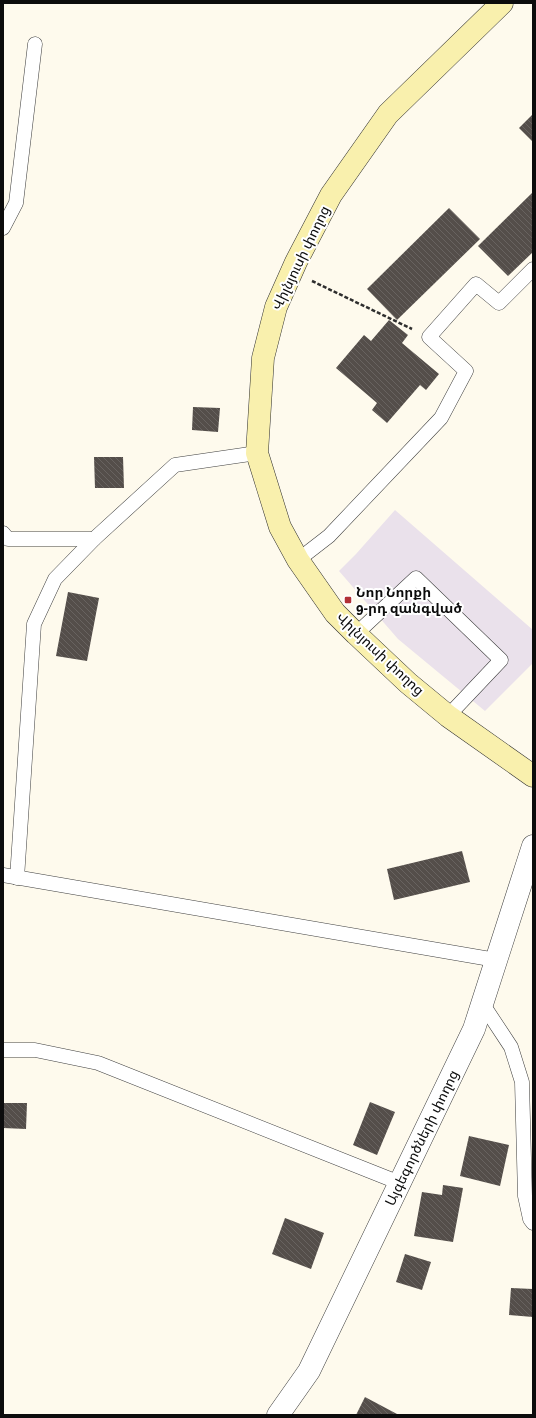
<svg xmlns="http://www.w3.org/2000/svg" width="536" height="1418" font-family="'Zilla Slab','Noto Sans Armenian',serif">
<style>
.industrial{fill:#eae1eb}
.building{fill:url(#building-back-hatch)}
.lines{fill:none;stroke-linecap:round;stroke-linejoin:round}
.lane-casing{stroke:#3f3f3f;stroke-width:15}
.street-casing{stroke:#3f3f3f;stroke-width:23}
.secondary-casing{stroke:#2e2e2e;stroke-width:23}
.path{stroke:#2e2e2e;stroke-width:2.5;stroke-dasharray:4 2;stroke-linecap:butt}
.lane{stroke:#fff;stroke-width:14}
.street{stroke:#fff;stroke-width:22}
.secondary{stroke:#f9f0ad;stroke-width:22}
.poi-dot{fill:#b13036;stroke:#fff;stroke-width:1.5}
.labels{text-anchor:middle;dominant-baseline:central;stroke-width:4;stroke-linejoin:round;paint-order:stroke}
.street-label{font-size:14px;fill:#0c0c0c;stroke:#fff}
.poi-label{font-size:14px;font-weight:bold;fill:#0c0c0c;stroke:#fff;text-anchor:start}
</style>
<defs>
<pattern id="building-back-hatch" width="6" height="6" patternUnits="userSpaceOnUse"><rect width="6" height="6" fill="#544e4a"/><path d="M-1 5l2 2M0 0l6 6M5-1l2 2" fill="none" stroke="#686360"/></pattern>
</defs>
<rect width="100%" height="100%" fill="#fefaed"/>
<path class="industrial" d="M395,510L533,630V663L485,711L398,639L339,571L356,554Z"/>
<g class="building">
<path d="M533,114V142L519,128Z"/>
<path d="M533,192V252L508,276L478,246Z"/>
<path d="M449,208L480,239L397,320L367,289Z"/>
<path d="M389,320L408,335L402,343L439,374L426,390L420,385L387,423L372,410L377,403L336,368L364,335L371,341Z"/>
<path d="M193,407L220,408L218,432L192,430Z"/>
<path d="M94,457H123L124,488H95Z"/>
<path d="M68,592L99,598L87,661L56,656Z"/>
<path d="M462,851L470,882L394,900L387,869Z"/>
<path d="M370,1102L395,1112L377,1155L353,1145Z"/>
<path d="M3,1103H27L26,1129L3,1128Z"/>
<path d="M469,1136L509,1145L500,1186L460,1176Z"/>
<path d="M443,1185L463,1188L453,1242L414,1236L422,1192L442,1195Z"/>
<path d="M285,1218L324,1233L311,1269L272,1254Z"/>
<path d="M405,1254L431,1262L422,1290L396,1282Z"/>
<path d="M511,1288L533,1289V1317L509,1315Z"/>
<path d="M365,1397L397,1414V1415H356Z"/>
</g>
<g class="lines">
<g class="lane-casing">
<g id="lane">
<path d="M3,228L16,203L35,44"/>
<path d="M3,533L8,539H94"/>
<path d="M298,560L329,536L441,418L466,371L429,337L476,284L499,303L533,269"/>
<path d="M356,634L416,578L501,660L448,716"/>
<path d="M3,875L496,960"/>
<path d="M17,878L34,624L55,579L94,539L175,465L257,453"/>
<path d="M482,1003L511,1047L522,1082L525,1196L530,1219L533,1223"/>
<path d="M3,1050H35L98,1063L400,1183"/>
</g>
</g>
<g class="street-casing">
<path id="street" d="M278,1415L309,1371L474,1029L533,846"/>
</g>
<g class="secondary-casing">
<path id="secondary" d="M502,3L388,114L331,195L296,262L276,307L263,358L257,453L280,527L298,560L335,613L356,634L408,683L448,716L533,776"/>
</g>
<path class="path" d="M312,281L412,329"/>
<use href="#lane" class="lane"/>
<use href="#street" class="street"/>
<use href="#secondary" class="secondary"/>
</g>
<rect class="poi-dot" x="344" y="596" width="8" height="8" rx="2"/>
<g class="labels">
<g class="street-label">
<text transform="translate(301 258) rotate(-64)">Վիլնյուսի փողոց</text>
<text transform="translate(380 654) rotate(43)">Վիլնյուսի փողոց</text>
<text transform="translate(422 1138) rotate(-64)">Այգեգործների փողոց</text>
</g>
<g class="poi-label">
<text x="356" y="592">Նոր Նորքի<tspan x="356" dy="16">9-րդ զանգված</tspan></text>
</g>
</g>
<rect width="536" height="1418" fill="none" stroke="#0c0c0c" stroke-width="8"/>
</svg>
